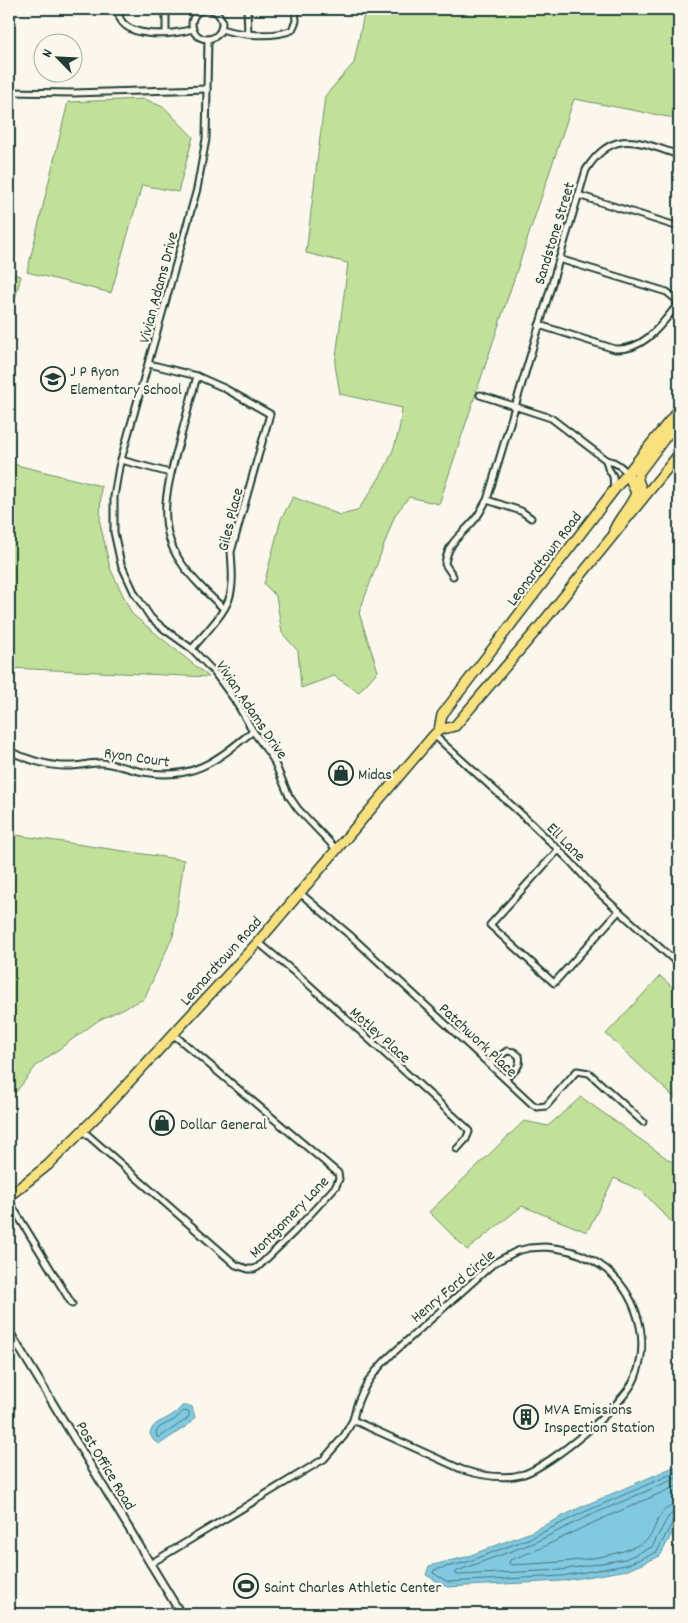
<svg xmlns="http://www.w3.org/2000/svg" width="688" height="1623" viewBox="0 0 688 1623" font-family="Dekko,sans-serif">
<style>
.green{fill:#c1e19a;stroke:#708f67}
.water{fill:#81c9e1;stroke:#5a919c}
.lines{fill:none;stroke-linecap:round;stroke-linejoin:round}
.shore{stroke:#467579;stroke-width:1}
.minor-casing{stroke:#1f3d34;stroke-width:9}
.tertiary-casing{stroke:#1f3d34;stroke-width:10}
.trunk-casing{stroke:#1f3d34;stroke-width:12}
.minor{stroke:#fbf7ec;stroke-width:5}
.tertiary{stroke:#fbf7ec;stroke-width:6}
.trunk{stroke:#fae180;stroke-width:9}
.labels{text-anchor:middle;stroke-width:4.5;stroke-linejoin:round;paint-order:stroke}
.street-label{font-size:16px;fill:#1f3d34;stroke:#fbf7ec}
.poi-label{font-size:16px;fill:#1f3d34;stroke:#fbf7ec;text-anchor:start}
</style>
<rect width="100%" height="100%" fill="#fbf7ec"/>
<filter id="ink" filterUnits="userSpaceOnUse"><feTurbulence type="fractalNoise" baseFrequency=".02" numOctaves="2"/><feDisplacementMap in="SourceGraphic" scale="10" xChannelSelector="R" yChannelSelector="G"/><feConvolveMatrix kernelMatrix="1 2 1 2 8 2 1 2 1" color-interpolation-filters="sRGB"/></filter>
<g filter="url(#ink)">
<g class="green">
<path d="M 365,9 L 679,9 L 679,119 L 574,99 L 439,504 L 409,497 L 395,515 L 359,613 L 378,671 L 359,692 L 334,676 L 301,688 L 298,651 L 282,633 L 276,596 L 264,584 L 281,519 L 293,497 L 340,515 L 357,511 C 381,478 399,450 402,408 L 340,394 L 335,365 L 348,263 L 306,253 L 325,96 L 354,63 Z"/>
<polygon points="145,99 165,108 193,137 178,192 142,185 111,293 27,272 68,102"/>
<polygon points="9,273 21,276 13,307 9,306"/>
<polygon points="9,463 101,486 100,523 110,568 132,614 209,677 9,668"/>
<polygon points="9,834 184,860 173,936 144,999 99,1020 37,1065 9,1101"/>
<polygon points="660,976 679,993 679,1102 606,1034"/>
<polygon points="581,1097 679,1167 679,1230 642,1191 614,1178 587,1232 522,1206 467,1250 429,1212 524,1121 548,1126"/>
</g>
<g class="water">
<path d="M 182,1406 L 190,1406 L 192,1407 L 195,1417 L 191,1423 L 160,1444 L 154,1441 L 150,1434 C 153,1421 163,1422 172,1415 C 176,1413 179,1409 182,1406 Z"/>
<polygon points="676,1466 679,1466 679,1519 676,1526 660,1556 628,1570 562,1581 447,1587 426,1575 429,1566 466,1557 531,1532 579,1508"/>
</g>
<g class="lines">
<g class="shore">
<polygon points="184,1411 189,1412 189,1416 187,1419 160,1437 157,1437 156,1432 160,1427 174,1420"/>
<polyline points="679,1471 582,1513 533,1537 467,1562 434,1570 433,1573 448,1582 562,1576 626,1565 657,1552 673,1521 679,1519"/>
<polyline points="679,1477 584,1518 536,1542 457,1571 455,1574 458,1575 561,1570 625,1559 652,1547 668,1517 673,1513 679,1512"/>
<path d="M 679,1485 L 588,1525 L 539,1549 L 510,1560 L 509,1563 L 511,1565 C 549,1563 612,1561 644,1542 C 659,1533 653,1506 679,1505"/>
</g>
<defs>
<g id="minor">
<path d="M 118,9 C 118,41 173,35 193,29"/>
<polyline points="247,9 248,34"/>
<circle cx="207" cy="24" r="15"/>
<path d="M 221,29 C 240,35 274,38 292,30 L 296,21 L 295,9"/>
<polyline points="166,33 166,9"/>
<polyline points="208,39 206,139 197,189 119,467 114,497 114,532 121,564 135,594 151,618 164,629 192,649 214,672 234,699 253,731 273,759 289,796 298,809 337,850"/>
<polyline points="9,92 73,93 207,89"/>
<polyline points="578,195 679,227"/>
<polyline points="559,259 667,292 679,302"/>
<path d="M 539,325 L 615,349 C 645,351 662,323 679,303"/>
<path d="M 149,364 L 197,376 L 224,388 L 270,414 L 231,552 C 232,567 234,585 229,599 C 222,617 204,634 192,649"/>
<path d="M 197,376 C 191,398 185,420 179,443 C 168,482 155,524 180,561 C 192,579 208,594 224,609"/>
<path d="M 480,395 L 551,418 L 606,460 C 616,462 621,466 628,474"/>
<polyline points="121,460 170,473"/>
<polyline points="606,460 608,468 613,476 614,490"/>
<polyline points="487,500 521,511 531,518"/>
<path d="M 453,576 L 445,564 C 448,540 463,535 476,518 C 480,513 483,506 487,500 L 586,170 C 613,127 639,142 679,155"/>
<polyline points="434,735 531,823 570,861 599,893 675,961 679,957"/>
<path d="M 9,751 C 29,760 49,767 71,766 C 82,766 92,762 102,763 C 116,764 129,769 143,772 C 193,781 216,761 253,731"/>
<polyline points="559,849 490,925 554,983 619,911"/>
<polyline points="300,893 352,937 532,1104 537,1107 546,1106 574,1074 577,1071 589,1073 643,1122"/>
<polyline points="258,942 306,982 468,1129 469,1132 466,1139 457,1149"/>
<path d="M 489,1064 L 507,1051 L 514,1052 L 519,1056 C 522,1067 513,1072 505,1078"/>
<polyline points="82,1130 236,1265 248,1269 254,1269 258,1267 294,1232 336,1186 339,1179 338,1173 173,1034"/>
<polyline points="9,1201 72,1304"/>
<path d="M 545,1247 C 561,1248 578,1252 592,1260 C 633,1282 653,1335 635,1378 C 624,1405 551,1465 524,1474 C 504,1480 483,1476 463,1470 L 353,1420 C 358,1393 371,1374 391,1355 L 494,1263 L 517,1251 L 529,1248 Z"/>
<polyline points="150,1564 324,1459 344,1436 353,1420"/>
<polyline points="620,1614 620,1613"/>
</g>
<polyline id="tertiary" points="9,1331 181,1614"/>
<g id="trunk">
<polyline points="644,496 638,480 638,474 679,419"/>
<path d="M 614,530 C 619,517 631,507 636,493 L 628,474"/>
<polyline points="439,730 455,726 535,632 679,454"/>
<polyline points="9,1196 48,1165 107,1106 258,942 434,735 439,730 442,715 451,703 614,490 679,409"/>
</g>
</defs>
<use href="#minor" class="minor-casing"/>
<use href="#tertiary" class="tertiary-casing"/>
<use href="#trunk" class="trunk-casing"/>
<use href="#minor" class="minor"/>
<use href="#tertiary" class="tertiary"/>
<use href="#trunk" class="trunk"/>
</g>
</g>
<defs>
<symbol id="school-ring" viewBox="-11 -11 22 22"><circle r="9.5" fill="#fbf7ec" stroke="#1f3d34" stroke-width="1.5"/><path d="M0-5L7-2L0 1L-7-2ZM-4 1L0 2.5L4 1V4Q0 6-4 4Z" fill="#1f3d34"/></symbol>
<symbol id="shop-ring" viewBox="-11 -11 22 22"><circle r="9.5" fill="#fbf7ec" stroke="#1f3d34" stroke-width="1.5"/><path d="M-5-2.5h2.3a2.7 3.5 0 0 1 5.4 0H5L5.5 6h-11ZM-1.5-2.5h3a1.5 2.3 0 0 0-3 0Z" fill="#1f3d34"/></symbol>
<symbol id="building-ring" viewBox="-11 -11 22 22"><circle r="9.5" fill="#fbf7ec" stroke="#1f3d34" stroke-width="1.5"/><path d="M-4-6H4V6H1V3H-1V6H-4ZM-2.5-4.3h1.7v1.8h-1.7ZM.8-4.3h1.7v1.8H.8ZM-2.5-1h1.7V.8h-1.7ZM.8-1h1.7V.8H.8Z" fill="#1f3d34"/></symbol>
<symbol id="stadium-ring" viewBox="-11 -11 22 22"><circle r="9.5" fill="#fbf7ec" stroke="#1f3d34" stroke-width="1.5"/><path d="M0-5a6.5 5 0 1 0 0 10a6.5 5 0 1 0 0-10ZM-3.5-1.8h7v3.6h-7Z" fill="#1f3d34"/></symbol>
</defs>
<g fill-rule="evenodd">
<use href="#school-ring" x="39" y="365" width="28" height="28"/>
<use href="#shop-ring" x="327" y="759" width="28" height="28"/>
<use href="#shop-ring" x="148" y="1109" width="28" height="28"/>
<use href="#building-ring" x="512" y="1403" width="28" height="28"/>
<use href="#stadium-ring" x="232" y="1572" width="28" height="28"/>
</g>
<g class="labels">
<g class="street-label">
<text transform="translate(553 233) rotate(-73)" y="6">Sandstone Street</text>
<text transform="translate(157 287) rotate(-75)" y="6">Vivian Adams Drive</text>
<text transform="translate(229 519) rotate(-76)" y="6">Giles Place</text>
<text transform="translate(543 558) rotate(-53)" y="6">Leonardtown Road</text>
<text transform="translate(253 709) rotate(56)" y="6">Vivian Adams Drive</text>
<text transform="translate(137 756) rotate(8)" y="6">Ryon Court</text>
<text transform="translate(567 841) rotate(45)" y="6">Ell Lane</text>
<text transform="translate(220 960) rotate(-48)" y="6">Leonardtown Road</text>
<text transform="translate(381 1034) rotate(42)" y="6">Motley Place</text>
<text transform="translate(479 1039) rotate(43)" y="6">Patchwork Place</text>
<text transform="translate(288 1216) rotate(-46)" y="6">Montgomery Lane</text>
<text transform="translate(452 1285) rotate(-40)" y="6">Henry Ford Circle</text>
<text transform="translate(107 1465) rotate(59)" y="6">Post Office Road</text>
</g>
<g class="poi-label">
<text x="70" y="376">J P Ryon<tspan x="70" dy="18">Elementary School</tspan></text>
<text x="358" y="779">Midas</text>
<text x="180" y="1129">Dollar General</text>
<text x="544" y="1414">MVA Emissions<tspan x="544" dy="18">Inspection Station</tspan></text>
<text x="264" y="1592">Saint Charles Athletic Center</text>
</g>
</g>
<rect width="688" height="1623" fill="none" stroke="#fbf7ec" stroke-width="30"/>
<rect x="15" y="15" width="658" height="1593" fill="none" stroke="#1f3d34" stroke-width="2" filter="url(#ink)"/>
<g transform="translate(58 58) rotate(294)"><circle r="24" fill="#fbf7ec" stroke="#a3ada2"/>
<path d="M0-4L9 19L0 12L-9 19Z" fill="#1f3d34"/>
<text y="-8" font-size="14" font-weight="bold" text-anchor="middle" fill="#1f3d34">N</text>
</g>
</svg>
